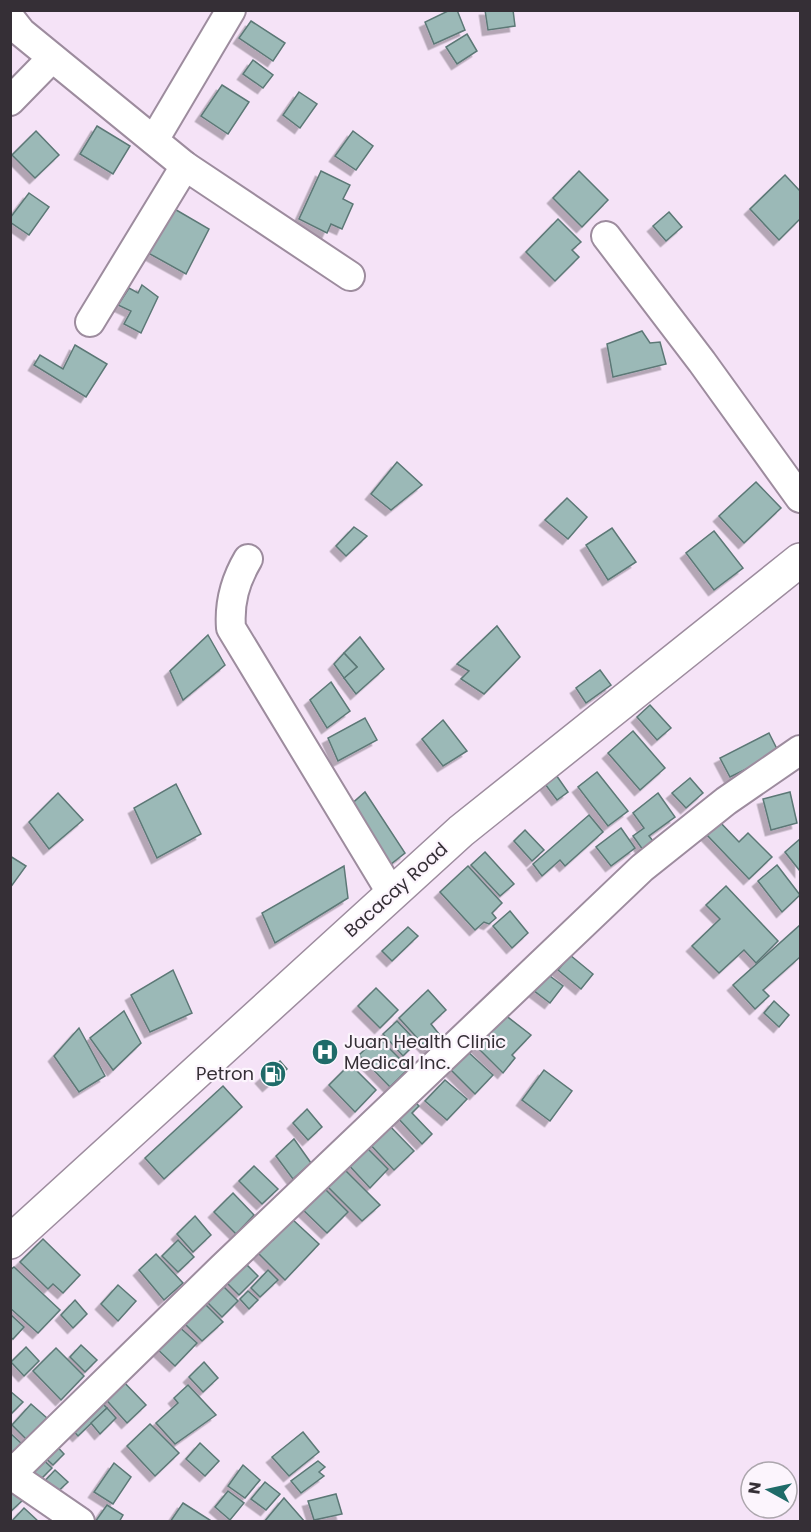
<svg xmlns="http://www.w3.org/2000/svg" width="811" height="1532" viewBox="0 0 811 1532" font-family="Poppins,sans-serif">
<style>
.building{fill:#9bb9b7;stroke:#5c7876;stroke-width:1.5;filter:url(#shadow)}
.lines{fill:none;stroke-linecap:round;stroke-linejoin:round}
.minor-casing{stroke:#9d8c9e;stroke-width:32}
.secondary-casing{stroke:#9d8c9e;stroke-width:36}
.minor{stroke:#fff;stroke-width:28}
.secondary{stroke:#fff;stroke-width:33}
.labels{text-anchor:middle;stroke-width:4.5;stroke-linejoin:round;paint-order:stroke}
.street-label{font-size:18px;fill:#352f36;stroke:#fcf5fd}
.poi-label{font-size:18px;fill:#352f36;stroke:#fcf5fd;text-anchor:start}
</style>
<defs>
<filter id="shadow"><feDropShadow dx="-5.5" dy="5.5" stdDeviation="0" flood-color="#0004"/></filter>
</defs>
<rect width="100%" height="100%" fill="#f5e3f7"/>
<g class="building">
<polygon points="450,10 457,10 465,30 434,44 425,22"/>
<polygon points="485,10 513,10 515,26 488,30"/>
<polygon points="251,21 285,43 273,61 239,38"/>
<polygon points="467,34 477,51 457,64 446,47"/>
<polygon points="253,60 273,75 263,88 243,74"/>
<polygon points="222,85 249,102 228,134 201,116"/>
<polygon points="299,92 317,104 300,128 283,115"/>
<polygon points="97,126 130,146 113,174 80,154"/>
<polygon points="36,131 59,155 35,178 12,155"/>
<polygon points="353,131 373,146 356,170 335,156"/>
<polygon points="321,171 350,185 343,199 353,204 342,229 331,224 327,233 299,219"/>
<polygon points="579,171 608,200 582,227 553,198"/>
<polygon points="785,175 800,191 800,219 779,240 750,209"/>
<polygon points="29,193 49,207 29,235 10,222 10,218"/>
<polygon points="166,204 209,229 186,274 141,249"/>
<polygon points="669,212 682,227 666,241 653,226"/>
<polygon points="558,219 581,242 572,250 579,257 555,281 526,252"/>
<polygon points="142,285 158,297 141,333 124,324 131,311 118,305 129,288 138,293"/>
<polygon points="642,331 650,343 660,342 666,364 613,377 607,344"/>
<polygon points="75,345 107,364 86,397 34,365 40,355 63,369"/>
<polygon points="397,462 422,485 391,510 371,494"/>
<polygon points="756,482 781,508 744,543 719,516"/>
<polygon points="567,498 587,517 568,539 545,520"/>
<polygon points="354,527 367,536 346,556 336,546"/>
<polygon points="612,528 636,562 608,580 586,545"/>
<polygon points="714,531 743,568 714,590 686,553"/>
<polygon points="497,626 520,657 484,694 461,679 469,671 457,664"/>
<polygon points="208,635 225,665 183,700 170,671"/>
<polygon points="360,637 384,669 356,694 344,678 357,667 344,653"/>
<polygon points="344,653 357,667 344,678 334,664"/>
<polygon points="600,670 611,685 586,703 576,688"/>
<polygon points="331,682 350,711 327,728 310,700"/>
<polygon points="650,705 671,728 657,740 637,717"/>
<polygon points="365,718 377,740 338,761 328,738"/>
<polygon points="443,720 467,751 443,766 422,739"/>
<polygon points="633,731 665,768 640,790 608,753"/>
<polygon points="769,733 779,753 730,777 720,758"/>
<polygon points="554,772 568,792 557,800 542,780"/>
<polygon points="597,772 628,811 608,826 578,787"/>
<polygon points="690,778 703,793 686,808 672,793"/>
<polygon points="176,784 201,834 157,858 134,808"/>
<polygon points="365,792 405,853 386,868 347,808"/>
<polygon points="790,792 797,823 771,830 763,799"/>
<polygon points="58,793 83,820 49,849 29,822"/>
<polygon points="658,793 675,817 649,836 654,842 643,850 633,836 644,828 633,813"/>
<polygon points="589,815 603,832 565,866 560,860 542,876 533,864"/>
<polygon points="718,820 739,842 748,833 772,857 749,879 705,833"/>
<polygon points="621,828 635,848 611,866 596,847"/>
<polygon points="525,830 544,850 532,861 514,841"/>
<polygon points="800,839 800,871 785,852"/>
<polygon points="485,852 514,884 500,896 471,865"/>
<polygon points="10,856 26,866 10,888"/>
<polygon points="777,865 800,895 782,912 758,881"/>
<polygon points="344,866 348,898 275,943 262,913"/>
<polygon points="468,866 502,903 492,913 496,918 489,924 484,922 475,930 440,892"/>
<polygon points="726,886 778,941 756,963 744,950 719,973 692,946 720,919 706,905"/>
<polygon points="510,911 528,933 512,948 493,926"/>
<polygon points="800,925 800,957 763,990 769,996 755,1009 733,985"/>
<polygon points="408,927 418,936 392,961 382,951"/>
<polygon points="570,955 593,974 581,989 558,970"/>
<polygon points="173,970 192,1013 150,1032 131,995"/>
<polygon points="546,973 563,986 550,1003 533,990"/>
<polygon points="376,988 398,1010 380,1028 358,1006"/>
<polygon points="428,990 446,1010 431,1024 443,1039 430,1052 399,1018"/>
<polygon points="774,1001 789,1015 779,1027 764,1013"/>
<polygon points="124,1011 141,1043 113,1070 90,1038"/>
<polygon points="505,1015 531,1035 512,1055 515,1058 503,1073 475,1045"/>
<polygon points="397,1021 417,1042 403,1056 383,1034"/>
<polygon points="79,1028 105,1076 79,1092 54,1056"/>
<polygon points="378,1037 409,1068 390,1087 359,1055"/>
<polygon points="466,1050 493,1075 475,1094 448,1067"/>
<polygon points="280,1061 287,1069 268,1086 261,1078"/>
<polygon points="350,1064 376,1090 355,1112 329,1085"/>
<polygon points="544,1070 572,1091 550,1121 522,1100"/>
<polygon points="445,1080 467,1099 447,1120 425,1101"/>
<polygon points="223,1086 242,1107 164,1179 145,1158"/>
<polygon points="414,1101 419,1106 412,1113 432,1134 422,1144 397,1117"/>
<polygon points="307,1109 322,1127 308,1140 293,1123"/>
<polygon points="385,1121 414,1151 394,1170 366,1140"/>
<polygon points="294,1139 311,1163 293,1179 276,1156"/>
<polygon points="362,1143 388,1169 370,1188 344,1160"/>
<polygon points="254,1166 278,1189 262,1204 239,1181"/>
<polygon points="341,1166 380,1205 362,1221 323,1182"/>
<polygon points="321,1185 348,1212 327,1233 299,1206"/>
<polygon points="233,1193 254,1215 236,1234 214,1212"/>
<polygon points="195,1216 211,1235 193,1252 177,1234"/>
<polygon points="292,1219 319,1244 285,1280 254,1249 269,1235 273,1240"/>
<polygon points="43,1239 80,1275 63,1293 53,1284 48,1289 20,1262"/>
<polygon points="178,1240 194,1257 178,1272 162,1256"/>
<polygon points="156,1254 183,1283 164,1300 139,1270"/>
<polygon points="243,1261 258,1276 239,1295 223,1279"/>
<polygon points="14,1267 60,1310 38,1333 10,1308 10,1270"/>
<polygon points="268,1270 278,1280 260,1297 251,1288"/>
<polygon points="219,1282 238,1301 222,1317 202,1297"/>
<polygon points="118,1285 136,1301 118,1321 101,1304"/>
<polygon points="248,1291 258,1300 249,1309 240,1299"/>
<polygon points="200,1299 223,1322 202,1341 180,1319"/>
<polygon points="75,1300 87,1314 73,1328 61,1315"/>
<polygon points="10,1314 24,1327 13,1339 10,1337"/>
<polygon points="175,1323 197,1343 175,1366 153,1345"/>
<polygon points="81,1345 97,1360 85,1372 70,1357"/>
<polygon points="26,1347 39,1361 24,1376 11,1362"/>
<polygon points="56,1348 84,1376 61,1400 33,1371"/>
<polygon points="204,1362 218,1378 203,1392 189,1377"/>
<polygon points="119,1377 146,1405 127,1423 101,1394"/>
<polygon points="188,1385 216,1415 175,1444 156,1423 178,1403 174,1398"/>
<polygon points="10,1391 23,1402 10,1415"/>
<polygon points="96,1397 107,1408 78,1436 68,1425"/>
<polygon points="31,1404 47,1418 26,1439 12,1425"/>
<polygon points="107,1408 116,1418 100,1434 91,1423"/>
<polygon points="150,1424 179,1453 155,1476 127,1446"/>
<polygon points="303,1432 319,1452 289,1476 272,1457"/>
<polygon points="10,1433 22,1444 10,1457"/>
<polygon points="52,1441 64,1454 53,1465 40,1453"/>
<polygon points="200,1443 219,1461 205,1476 186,1459"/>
<polygon points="38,1455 52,1468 35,1485 22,1473"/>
<polygon points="318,1461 325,1467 319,1472 324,1476 301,1493 291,1481"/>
<polygon points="114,1463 131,1477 113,1504 94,1492"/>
<polygon points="243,1465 260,1480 245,1498 228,1486"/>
<polygon points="55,1470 68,1482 51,1498 39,1487"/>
<polygon points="265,1482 280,1494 266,1510 251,1499"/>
<polygon points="10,1488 23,1500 10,1512"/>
<polygon points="228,1491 244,1503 230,1520 215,1507"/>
<polygon points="336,1494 342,1514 314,1520 308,1501"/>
<polygon points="284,1498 305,1522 264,1522"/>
<polygon points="183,1503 213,1522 170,1522"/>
<polygon points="107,1505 123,1515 119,1522 95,1522"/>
<polygon points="24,1508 38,1521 11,1522"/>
</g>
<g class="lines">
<defs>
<g id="minor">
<polyline points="10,18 21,32 185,166 350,276"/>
<polyline points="10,101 52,58"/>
<polyline points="154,140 231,10"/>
<polyline points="606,236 702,362 800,498"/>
<polyline points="90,322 185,166"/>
<path d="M 248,559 C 235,581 229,602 231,628 L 392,894"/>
<polyline points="10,1474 80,1522"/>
<polyline points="10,1475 222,1268 642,868 726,801 800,750"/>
</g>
<polyline id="secondary" points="10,1242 461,831 800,560"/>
</defs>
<use href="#minor" class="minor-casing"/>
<use href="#secondary" class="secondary-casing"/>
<use href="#minor" class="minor"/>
<use href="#secondary" class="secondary"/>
</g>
<defs>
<symbol id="hospital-disc" viewBox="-11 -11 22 22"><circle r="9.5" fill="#1f6b69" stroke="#fcf5fd"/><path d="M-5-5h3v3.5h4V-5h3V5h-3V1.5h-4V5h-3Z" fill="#fff"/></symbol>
<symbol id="fuel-disc" viewBox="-11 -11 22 22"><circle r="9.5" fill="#1f6b69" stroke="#fcf5fd"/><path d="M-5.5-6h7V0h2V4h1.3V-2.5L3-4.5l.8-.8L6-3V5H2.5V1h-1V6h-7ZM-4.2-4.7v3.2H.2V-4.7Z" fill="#fff"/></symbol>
</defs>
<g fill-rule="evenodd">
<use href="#hospital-disc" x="310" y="1037" width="30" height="30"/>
<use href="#fuel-disc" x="258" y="1059" width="30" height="30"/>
</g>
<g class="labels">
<g class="street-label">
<text transform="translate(396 890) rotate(-42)" y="6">Bacacay Road</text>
</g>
<g class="poi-label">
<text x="344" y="1048">Juan Health Clinic<tspan x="344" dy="21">Medical Inc.</tspan></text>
<text x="254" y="1080" text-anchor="end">Petron</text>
</g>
</g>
<rect width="811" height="1532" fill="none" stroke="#352f36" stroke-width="24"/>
<g transform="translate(769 1490) rotate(278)"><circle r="28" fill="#fcf5fd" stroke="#aca6ad" stroke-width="1.5"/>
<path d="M0-4.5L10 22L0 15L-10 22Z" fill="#1f6b69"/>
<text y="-9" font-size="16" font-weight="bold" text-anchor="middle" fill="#352f36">N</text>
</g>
</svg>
